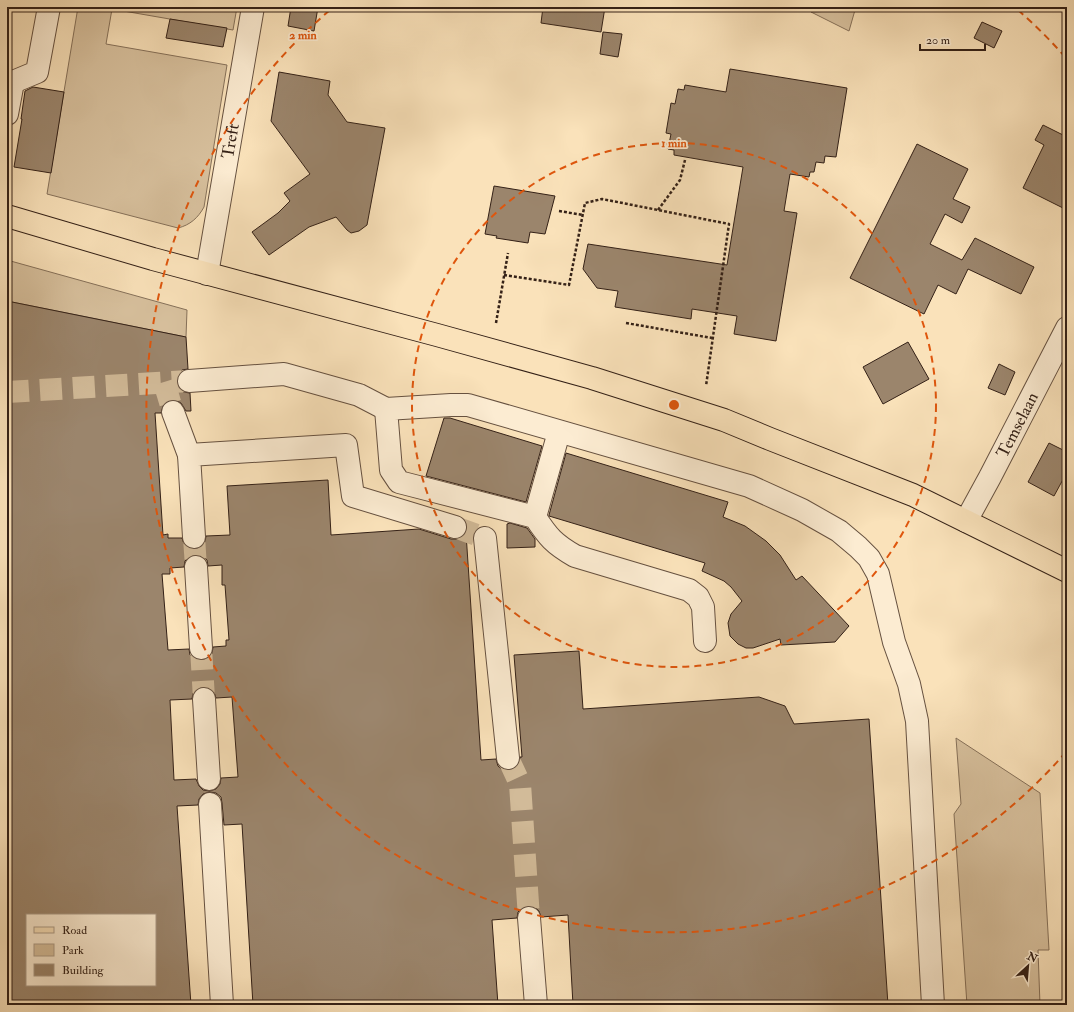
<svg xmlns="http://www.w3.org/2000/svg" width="1074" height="1012" viewBox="0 0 1074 1012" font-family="'IM FELL Double Pica',serif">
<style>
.green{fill:#d8c19e;stroke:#86715a}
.building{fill:#9b856c;stroke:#342117;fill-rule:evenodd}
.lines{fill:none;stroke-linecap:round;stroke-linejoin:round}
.minor-tunnel{stroke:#d2bb99;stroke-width:22;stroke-dasharray:22 11;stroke-linecap:butt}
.minor-casing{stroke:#665140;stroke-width:24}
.major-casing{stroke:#342117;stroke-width:24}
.path{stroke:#342117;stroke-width:2.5;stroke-dasharray:3 2;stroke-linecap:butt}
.minor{stroke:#fcecd2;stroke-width:22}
.major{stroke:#fae2ba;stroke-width:22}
.ring{fill:none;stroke:#df560d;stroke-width:2;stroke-dasharray:7 5}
.labels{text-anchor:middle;stroke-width:3.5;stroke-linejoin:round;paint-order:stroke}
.street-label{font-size:17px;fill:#342117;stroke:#fcecd2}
.centre{fill:#df560d;stroke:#fcecd2;stroke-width:2}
.ring-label{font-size:12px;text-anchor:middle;font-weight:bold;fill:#df560d;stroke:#fcecd2;stroke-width:3.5;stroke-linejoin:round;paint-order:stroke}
</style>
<rect width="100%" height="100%" fill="#fae2ba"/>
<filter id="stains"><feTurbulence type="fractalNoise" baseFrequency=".005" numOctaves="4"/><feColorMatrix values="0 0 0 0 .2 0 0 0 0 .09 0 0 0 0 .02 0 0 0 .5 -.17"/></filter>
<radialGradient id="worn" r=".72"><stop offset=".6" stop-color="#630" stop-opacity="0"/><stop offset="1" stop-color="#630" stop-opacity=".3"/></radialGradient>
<g class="green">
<path d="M 78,7 L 237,7 L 233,30 L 112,9 L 106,44 L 227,65 L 204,207 C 198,218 190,225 178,228 L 47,194 Z"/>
<polygon points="856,7 879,7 878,9 855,10 849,31 811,12 855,10"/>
<polygon points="7,260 187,310 186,337 7,301"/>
<polygon points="956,738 1040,793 1049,950 1038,950 1040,1005 967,1005 954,814 961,804"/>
</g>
<g class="building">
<polygon points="291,7 318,7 314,31 288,26"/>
<polygon points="543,7 605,7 601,32 541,23"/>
<polygon points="170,19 227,28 223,47 166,38"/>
<polygon points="982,22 1002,31 994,48 974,38"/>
<polygon points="603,32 622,34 618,57 600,54"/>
<polygon points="730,69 847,88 836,157 825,156 824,163 816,162 814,172 810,172 809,177 790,174 784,211 797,213 776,341 734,334 737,316 692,309 691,319 615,307 618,291 597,288 583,269 588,244 727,265 743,167 674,155 674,150 668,149 671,134 666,133 671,103 675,104 678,89 684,90 685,85 726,92"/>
<polygon points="279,72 330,81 328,95 347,122 385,128 367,225 359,231 351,233 347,230 336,217 309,227 269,255 252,232 278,213 290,201 284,193 310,174 271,121"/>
<polygon points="33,87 64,92 51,173 14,167 22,119 21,119 25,91"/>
<polygon points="1043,125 1067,137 1067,210 1023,188 1044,145 1035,140"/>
<polygon points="917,144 968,169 953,199 970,207 962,223 945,214 930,244 962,260 975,238 1034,267 1021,294 968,269 956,294 938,285 924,314 850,278"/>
<polygon points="494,186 555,196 545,234 530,232 528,243 496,238 497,236 485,234"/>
<path d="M 7,301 L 186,337 L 188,369 L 182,370 L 178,375 L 177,382 L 179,388 L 183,392 L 190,393 L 191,411 L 186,411 L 181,403 L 175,400 L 168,400 L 164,404 L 161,413 L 155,413 L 163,535 L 168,534 L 168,538 L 182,538 L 184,544 L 188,548 L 194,549 L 201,547 L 205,542 L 206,536 L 230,535 L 227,486 L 328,480 L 331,535 L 419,529 L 451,539 L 457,539 L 463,536 L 466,533 L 481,760 L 496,759 L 498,766 L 503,770 L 509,770 L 516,768 L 520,763 L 520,757 L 522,757 L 514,655 L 579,651 L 583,709 L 759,697 L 785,706 L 794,724 L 869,719 L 888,1005 L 573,1005 L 568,915 L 541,917 L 539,911 L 535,907 L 528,906 L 522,908 L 518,912 L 517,918 L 492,920 L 498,1005 L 253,1005 L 242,824 L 224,825 L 222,803 L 221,797 L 216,793 L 210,792 L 203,794 L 199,799 L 198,805 L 177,806 L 191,1005 L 7,1005 ZM 195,555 L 202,556 L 207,560 L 208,566 L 222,565 L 222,585 L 225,585 L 229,640 L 226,640 L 226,646 L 213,647 L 212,654 L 208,658 L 202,660 L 195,659 L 190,655 L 189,649 L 168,650 L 162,574 L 170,574 L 170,568 L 184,567 L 185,561 L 189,557 ZM 204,687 L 210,688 L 214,692 L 216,698 L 232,697 L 238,777 L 221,778 L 220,784 L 216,789 L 209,791 L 203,790 L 199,786 L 196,779 L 174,780 L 170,700 L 192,699 L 193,693 L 197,689 ZM 27,915 L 155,915 L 155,985 L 27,985 Z"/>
<polygon points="908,342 929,379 883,404 863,367"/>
<polygon points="999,364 1015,372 1005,395 988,388"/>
<polygon points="444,418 450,418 542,446 526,502 426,476"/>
<polygon points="1049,443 1067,452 1067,472 1054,496 1028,482"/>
<polygon points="566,453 728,502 723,517 745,526 766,541 780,555 796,580 802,576 849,626 835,642 781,645 780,639 753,648 746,648 738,644 730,636 728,623 731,614 742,601 731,587 724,581 702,571 705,563 549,516 549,515"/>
<polygon points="510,523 527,528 535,539 535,547 507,548 507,524"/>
</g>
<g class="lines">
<g class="minor-tunnel">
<polyline points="164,382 173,412"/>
<polyline points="7,392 189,381"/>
<polyline points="455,527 485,538"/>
<polyline points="194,537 196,567"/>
<polyline points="201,648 204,699"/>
<polyline points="508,758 520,784 529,918"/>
</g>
<defs>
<g id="minor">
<polyline points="7,114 13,82 37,72 49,7"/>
<path id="s1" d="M 207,274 L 253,7"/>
<polyline points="189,381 284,374 359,395 386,409"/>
<polyline points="173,412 189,455"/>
<polyline points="535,517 559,432"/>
<path id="s2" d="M 966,521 L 990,477 L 1067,328"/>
<polyline points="194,537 189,455 346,445 353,496 455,527"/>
<polyline points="485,538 508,758"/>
<polyline points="196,567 201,648"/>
<path d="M 705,641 L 703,607 L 698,597 L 689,590 L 575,556 C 554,544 548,537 535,517 L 399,482 L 391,470 L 386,409 L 451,405 L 468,405 L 749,486 L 802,510 L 839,531 L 858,547 L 869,558 L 878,574 L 894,642 L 909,684 L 917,721 L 933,1005"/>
<polyline points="204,699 209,779"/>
<polyline points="210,804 222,1005"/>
<polyline points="529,918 536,1005"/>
</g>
<polyline id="major" points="7,216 153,259 437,335 592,378 724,420 770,439 913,495 1067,571"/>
</defs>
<use href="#minor" class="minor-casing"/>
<use href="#major" class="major-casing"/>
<g class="path">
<polyline points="658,210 680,180 685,160"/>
<polyline points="559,211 583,215"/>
<polyline points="504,275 569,285 585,203 602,199 729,224 706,386"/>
<polyline points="496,323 508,253"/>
<polyline points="626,323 712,338"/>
</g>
<use href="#minor" class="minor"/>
<use href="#major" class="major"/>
</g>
<g class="ring">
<circle cx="674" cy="405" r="262"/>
<path d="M1066 752A524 524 0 1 1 330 10M1018 10A524 524 0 0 1 1066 58"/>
</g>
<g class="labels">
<g class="street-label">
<text dy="6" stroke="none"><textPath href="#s1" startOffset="135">Treft</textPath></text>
<text dy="6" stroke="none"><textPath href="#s2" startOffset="109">Temselaan</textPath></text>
</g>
</g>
<circle cx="674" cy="405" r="6" class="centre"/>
<g class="ring-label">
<text x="303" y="39">2 min</text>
<text x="674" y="147">1 min</text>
</g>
<rect width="1074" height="1012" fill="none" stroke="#fae2ba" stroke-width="24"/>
<rect x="8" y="8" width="1058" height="996" fill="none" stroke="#342117" stroke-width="2"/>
<rect x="12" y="12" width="1050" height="988" fill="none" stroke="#342117"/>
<rect x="26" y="914" width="130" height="72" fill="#fcecd2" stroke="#ac9b87"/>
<rect x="34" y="927" width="20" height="6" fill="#fae2ba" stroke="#ac9b87"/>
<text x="62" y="934" font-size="12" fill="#342117">Road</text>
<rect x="34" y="944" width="20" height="12" fill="#d8c19e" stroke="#ac9b87"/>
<text x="62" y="954" font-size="12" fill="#342117">Park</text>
<rect x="34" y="964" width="20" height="12" fill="#9b856c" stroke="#ac9b87"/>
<text x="62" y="974" font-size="12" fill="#342117">Building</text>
<g transform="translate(1028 966) rotate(26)" stroke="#fcecd2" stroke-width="3" paint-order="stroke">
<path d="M0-3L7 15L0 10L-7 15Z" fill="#342117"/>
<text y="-6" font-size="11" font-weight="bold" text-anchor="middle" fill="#342117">N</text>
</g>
<path d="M920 44v6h65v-6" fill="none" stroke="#342117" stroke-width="2"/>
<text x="926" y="44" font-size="12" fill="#342117" stroke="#fcecd2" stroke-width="3" paint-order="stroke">20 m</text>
<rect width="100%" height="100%" filter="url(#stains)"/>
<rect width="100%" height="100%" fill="url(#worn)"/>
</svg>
